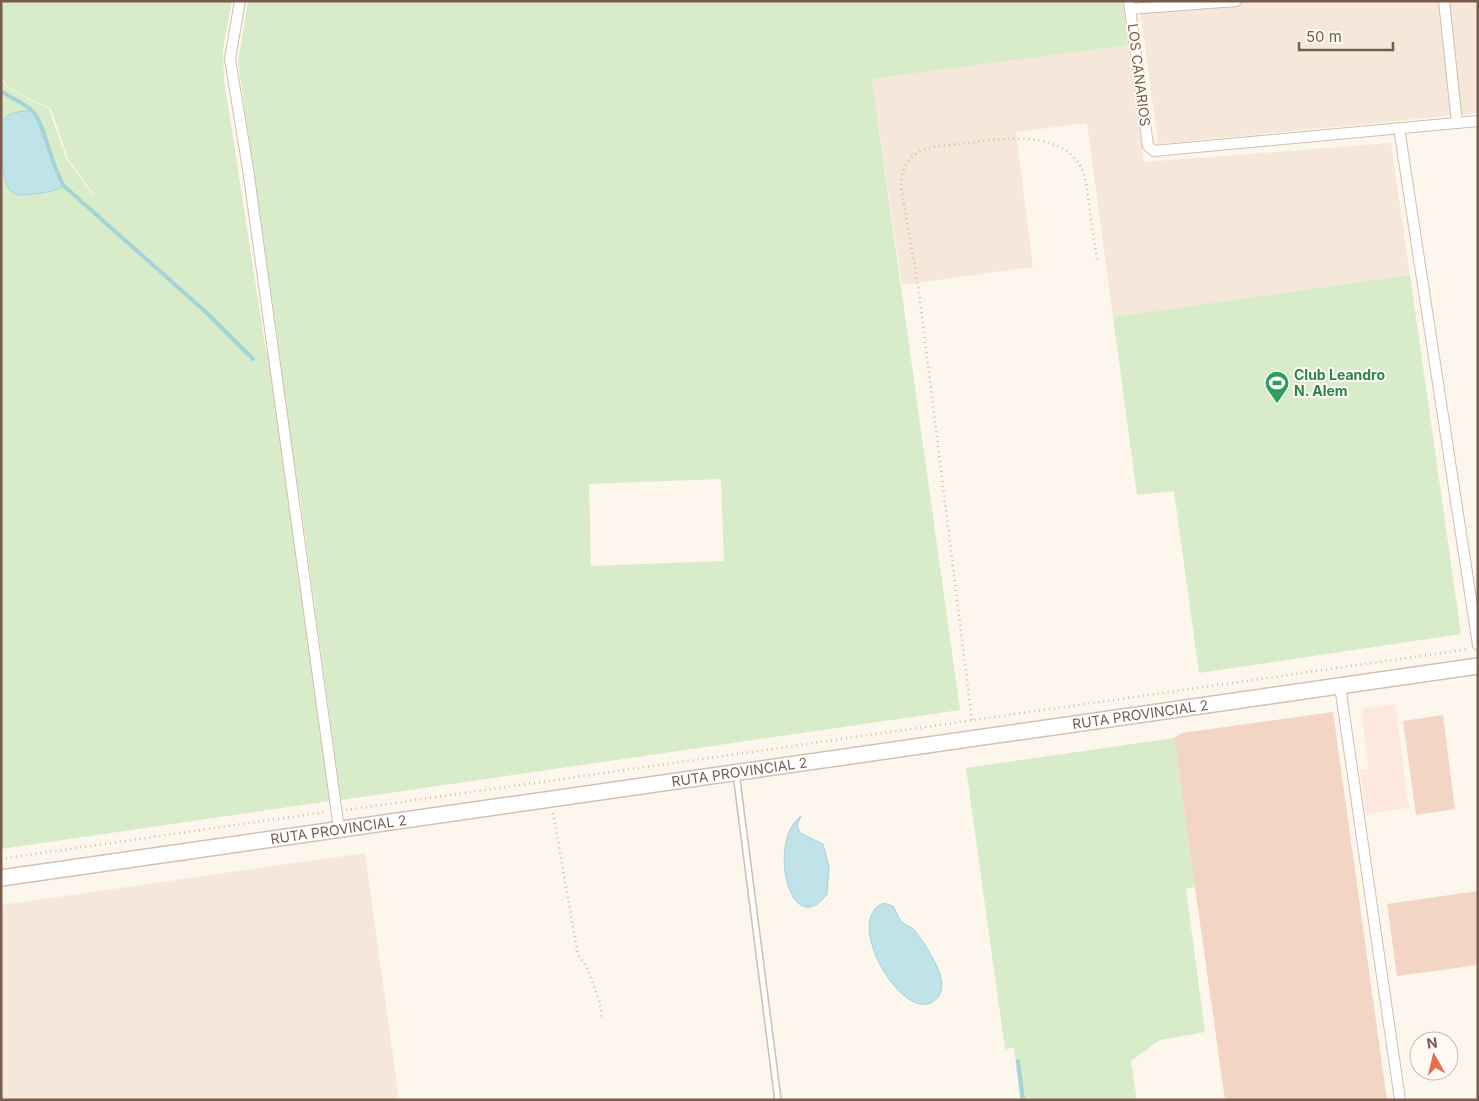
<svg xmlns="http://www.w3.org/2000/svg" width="1479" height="1101" viewBox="0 0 1479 1101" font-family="Inter,sans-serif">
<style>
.residential{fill:#f5e8da}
.commercial{fill:#fde8e0}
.green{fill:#d8ecc9;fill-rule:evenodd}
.water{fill:#bfe3e8;stroke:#a5d3da}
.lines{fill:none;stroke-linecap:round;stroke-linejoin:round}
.stream{stroke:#a5d3da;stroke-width:4}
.building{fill:#f3d5c3}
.lane-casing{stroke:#d1beb0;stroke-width:8}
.street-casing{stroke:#d1beb0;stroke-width:12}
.secondary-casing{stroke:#d6c0b0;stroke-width:18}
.path{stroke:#d9b8a5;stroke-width:2.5;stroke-dasharray:1 4;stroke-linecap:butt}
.lane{stroke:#fff;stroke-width:5}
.street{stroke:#fff;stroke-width:10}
.secondary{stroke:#fff;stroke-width:15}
.labels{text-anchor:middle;stroke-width:4;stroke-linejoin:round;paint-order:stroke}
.street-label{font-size:14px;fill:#7a5c4d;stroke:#fffaf3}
.leisure-label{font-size:14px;font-weight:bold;fill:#27864d;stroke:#fffaf3;text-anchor:start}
</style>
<rect width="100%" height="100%" fill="#fdf6ec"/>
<g class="residential">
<polygon points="1139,1 1478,1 1478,113 1158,144"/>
<polygon points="1128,45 1144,162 1391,143 1410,275 1113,317 1087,123 1016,132 1033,267 902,285 872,79"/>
<polygon points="365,853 399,1100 1,1100 1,905"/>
</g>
<polygon class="commercial" points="1395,704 1409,808 1366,814 1360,770 1369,769 1361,709"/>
<g class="green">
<path d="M 1,1 L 232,1 L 223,49 L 224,80 L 266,351 L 281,362 L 238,62 L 248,1 L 1123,1 L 1128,45 L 872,79 L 960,710 L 341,800 L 299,490 L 287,486 L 330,801 L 1,849 L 1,79 L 9,89 L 49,109 L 66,158 L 92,194 L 106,192 L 93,194 L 67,157 L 51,109 L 10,89 L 1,77 ZM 721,479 L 724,561 L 591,566 L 589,484 Z"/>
<polygon points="1410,275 1461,634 1199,673 1174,491 1137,495 1113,317"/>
<polygon points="1174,738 1195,887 1186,889 1205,1032 1160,1040 1131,1061 1137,1100 1020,1100 1014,1048 1005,1049 966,768"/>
</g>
<g class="water">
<path d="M 23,111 L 32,111 L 36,115 L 56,172 L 64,186 C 54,191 45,193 34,194 C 26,195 17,197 11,191 C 0,181 1,137 1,122 L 10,114 Z"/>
<path d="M 801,816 L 797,825 L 800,833 L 823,844 L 829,867 L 827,894 C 791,943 766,842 801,816 Z"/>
<path d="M 884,903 L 893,906 C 896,911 899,920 903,923 C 907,926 911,926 915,931 C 924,942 935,960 940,974 C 942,980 943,990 939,996 C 909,1036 839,919 884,903 Z"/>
</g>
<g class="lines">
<g class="stream">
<path d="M 1,91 C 12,99 26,103 34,113 C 46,128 51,166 64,186 L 207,313 L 253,359"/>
<polyline points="1018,1061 1023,1100"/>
</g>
</g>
<g class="building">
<polygon points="1333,712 1387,1100 1225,1100 1174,738 1182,733"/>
<polygon points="1443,715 1455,809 1416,815 1403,721"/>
<polygon points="1478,891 1478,965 1397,976 1387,904"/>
</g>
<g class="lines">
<defs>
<polyline id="lane" points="736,773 778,1100"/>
<g id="street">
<polyline points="240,1 230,59 248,169 339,829"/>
<polyline points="1129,1 1148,146 1154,151 1478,121"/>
<polyline points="1444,1 1457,123"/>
<polyline points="1130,9 1236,1"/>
<polyline points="1399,128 1478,645"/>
<polyline points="1340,686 1400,1100"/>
</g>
<g id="secondary">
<path id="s1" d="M 1,878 L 1478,666"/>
</g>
</defs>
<use href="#lane" class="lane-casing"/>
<use href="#street" class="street-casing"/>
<use href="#secondary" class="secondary-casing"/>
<g class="path">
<path d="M 972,720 L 918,285 L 901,187 C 901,175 904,164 913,156 C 926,145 945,146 961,144 C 1000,138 1070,127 1085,177 L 1097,260"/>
<polyline points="346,810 1469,649"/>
<polyline points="553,813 578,955 587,967 600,1003 602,1019"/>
<polyline points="1,859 325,812"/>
</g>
<use href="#lane" class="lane"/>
<use href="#street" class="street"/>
<use href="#secondary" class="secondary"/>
</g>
<defs>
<symbol id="stadium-pin" viewBox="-11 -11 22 30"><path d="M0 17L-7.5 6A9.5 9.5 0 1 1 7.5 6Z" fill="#2e9e5b" stroke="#fffaf3"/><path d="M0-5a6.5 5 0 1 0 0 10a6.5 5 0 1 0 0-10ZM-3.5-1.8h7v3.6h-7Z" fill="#fff"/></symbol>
</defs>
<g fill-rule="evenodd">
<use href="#stadium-pin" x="1263" y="369" width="28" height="38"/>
</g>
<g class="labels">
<g class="street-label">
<text transform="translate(1139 75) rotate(83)" y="5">LOS CANARIOS</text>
<text dy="5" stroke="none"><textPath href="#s1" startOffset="1151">RUTA PROVINCIAL 2</textPath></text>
<text dy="5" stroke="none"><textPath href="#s1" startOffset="746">RUTA PROVINCIAL 2</textPath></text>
<text dy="5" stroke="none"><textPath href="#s1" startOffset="341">RUTA PROVINCIAL 2</textPath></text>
</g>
<g class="leisure-label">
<text x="1294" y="380">Club Leandro<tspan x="1294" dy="16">N. Alem</tspan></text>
</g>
</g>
<rect width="1479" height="1101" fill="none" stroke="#7a5c4d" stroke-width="5"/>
<g transform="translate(1434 1056) rotate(352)"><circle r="24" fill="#fffaf3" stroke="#cabbb1"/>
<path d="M0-4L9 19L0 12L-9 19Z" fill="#e76f51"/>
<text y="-8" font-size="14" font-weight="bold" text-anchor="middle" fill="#7a5c4d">N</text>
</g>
<path d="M1299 42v8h94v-8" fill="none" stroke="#7a5c4d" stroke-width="2.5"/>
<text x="1306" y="42" font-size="15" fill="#7a5c4d" stroke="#fffaf3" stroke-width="4" paint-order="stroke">50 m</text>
</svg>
